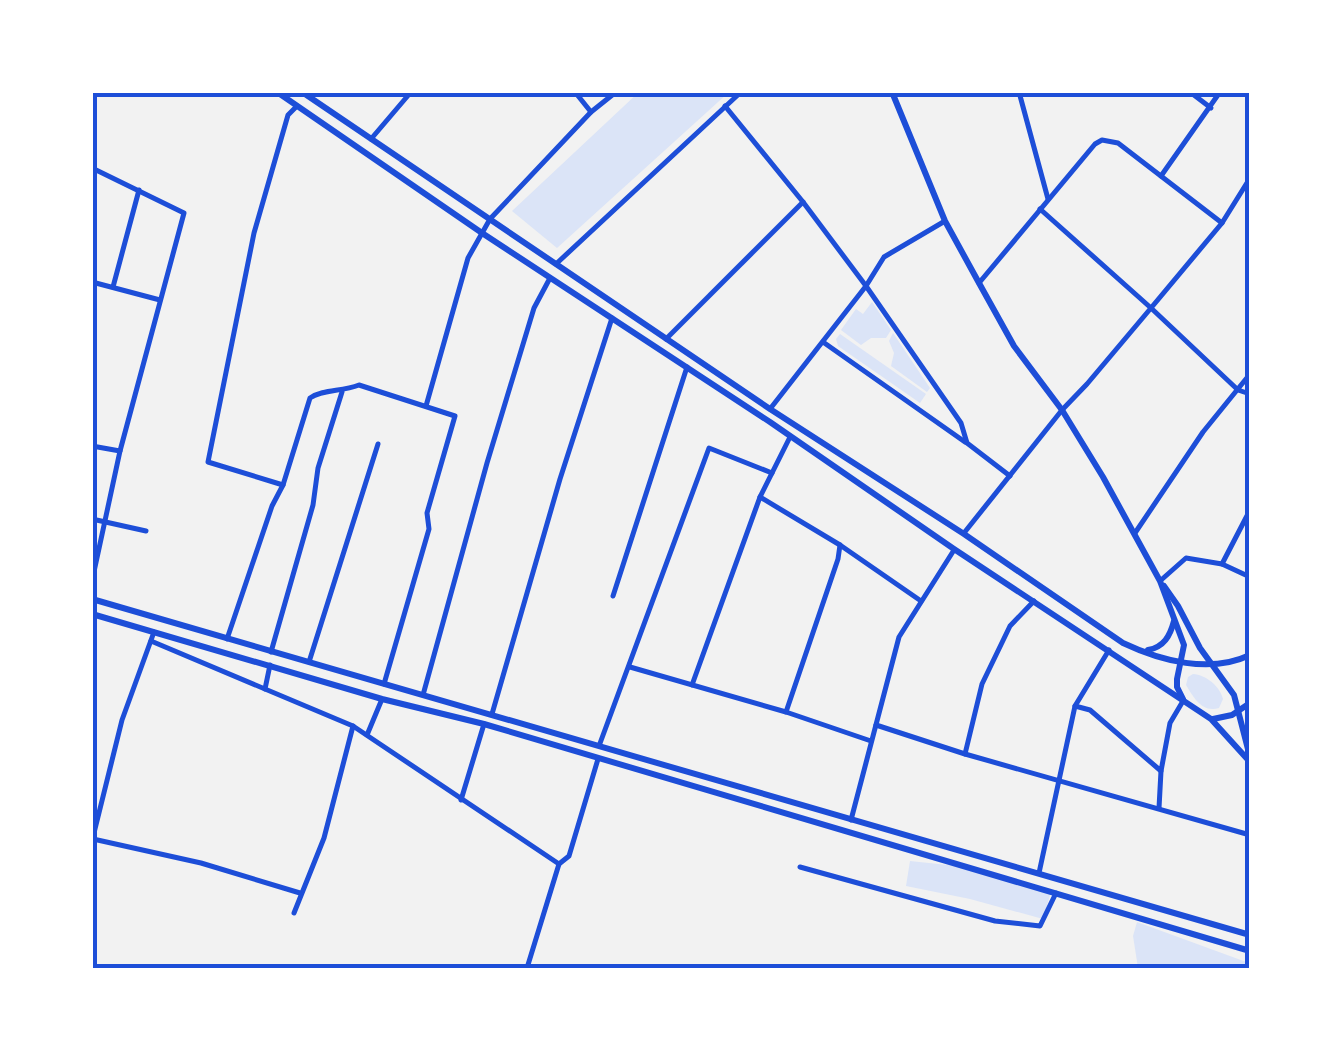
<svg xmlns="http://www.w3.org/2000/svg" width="1342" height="1061" viewBox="0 0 1342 1061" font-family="'Fira Sans Condensed',sans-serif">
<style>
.green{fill:#dbe4f7}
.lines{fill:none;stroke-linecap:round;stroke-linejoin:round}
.minor{stroke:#1d4ed8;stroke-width:5}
.tertiary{stroke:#1d4ed8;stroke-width:6}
.neatline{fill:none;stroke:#1d4ed8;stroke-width:4}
</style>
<rect width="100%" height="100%" fill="#f2f2f2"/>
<g class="green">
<polygon points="639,92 728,93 557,248 512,211"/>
<polygon points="872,302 891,330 886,338 871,338 861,345 841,330 856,309 863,314"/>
<polygon points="893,333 930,388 927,392 891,366 894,353 889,341"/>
<polygon points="840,334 926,394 920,403 838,346 836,339"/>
<path d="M 1193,674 C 1206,675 1220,686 1223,699 L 1219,708 C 1202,713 1194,698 1186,685 L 1188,677 Z"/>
<polygon points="910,861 957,866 1051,892 1043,919 970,899 906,886"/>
<polygon points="1137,922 1249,963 1249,968 1138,968 1133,936"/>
</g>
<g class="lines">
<g class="minor">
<polyline points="575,92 591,112"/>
<polyline points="1019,92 1048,199"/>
<polyline points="1190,92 1211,108"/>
<polyline points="725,106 803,202 866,286 961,423 967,443 1010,476"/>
<polyline points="371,139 411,92"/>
<polyline points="92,168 184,213 120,451 92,581"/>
<polyline points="1161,176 1220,92"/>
<polyline points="1250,178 1222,223 1151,308 1238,390 1250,394"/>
<polyline points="556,264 741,92"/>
<polyline points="92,282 160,300"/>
<polyline points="979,283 1095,144 1102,140 1118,143 1222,223"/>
<polyline points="113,287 139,190"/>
<polyline points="666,339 803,202"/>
<polyline points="823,342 965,442"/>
<polyline points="426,406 468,258 490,219 591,112 616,92"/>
<polyline points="770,409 866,286 884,257 945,221"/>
<polyline points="92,446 120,451"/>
<polyline points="283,485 208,462 254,233 288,115 297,106"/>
<polyline points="760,497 840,545 921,601"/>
<polyline points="92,519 146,531"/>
<polyline points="964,533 1062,410 1087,384 1151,308 1040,209"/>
<polyline points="1135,533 1203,432 1250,374"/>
<polyline points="1222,564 1250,510"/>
<polyline points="1160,581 1186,558 1222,564 1250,577"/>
<polyline points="613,596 687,367"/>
<path d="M 227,639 L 272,506 L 283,485 L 310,398 C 324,389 341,392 359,385 L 455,416 L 427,513 L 429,529 L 384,684"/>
<polyline points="151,641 353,726 559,864"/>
<polyline points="271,652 313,505 318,468 342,392"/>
<polyline points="309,662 378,444"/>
<polyline points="630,667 786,712 871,741"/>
<polyline points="692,685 760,497 790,437"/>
<polyline points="265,689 270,665"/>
<polyline points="423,695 487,463 534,308 550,278"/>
<polyline points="1075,706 1090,710 1161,771 1170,723 1183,701"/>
<polyline points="786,712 838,559 840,545"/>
<polyline points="492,714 560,479 612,318"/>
<polyline points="876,725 965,754 1250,835"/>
<polyline points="367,735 382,699"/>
<polyline points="599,746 709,448 772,473"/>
<polyline points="965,754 982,684 1010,626 1034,601"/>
<polyline points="461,800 484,724"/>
<polyline points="1159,808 1161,771"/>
<polyline points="851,820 899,637 954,550"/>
<polyline points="93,839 201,863 300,893"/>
<polyline points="92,841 122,720 154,632"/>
<polyline points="800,867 995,921 1040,926 1056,893"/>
<polyline points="1039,873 1075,706 1109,650"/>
<polyline points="294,913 324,838 353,726"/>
<polyline points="92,967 98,968"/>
<polyline points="527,968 559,864 569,856 598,759"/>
</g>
<g class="tertiary">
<polyline points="277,92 482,233 770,422 954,549 1211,719 1250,762"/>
<path d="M 302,92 L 770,409 L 964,534 L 1123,643 C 1161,661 1210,674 1250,655"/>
<polyline points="892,92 945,221 979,283 1014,346 1062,410 1103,477 1160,581 1184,645 1177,679 1177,687 1183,699"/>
<polyline points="1164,586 1178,606 1200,648 1234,695 1250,757"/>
<polyline points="92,599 1250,935"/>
<polyline points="92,614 382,699 484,724 1250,951"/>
<path d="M 1148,650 C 1164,647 1170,636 1174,621"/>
<polyline points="1213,719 1232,715 1250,703"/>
</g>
</g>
<rect width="1342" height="1061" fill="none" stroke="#ffffff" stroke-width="190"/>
<rect x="95" y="95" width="1152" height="871" class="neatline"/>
</svg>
